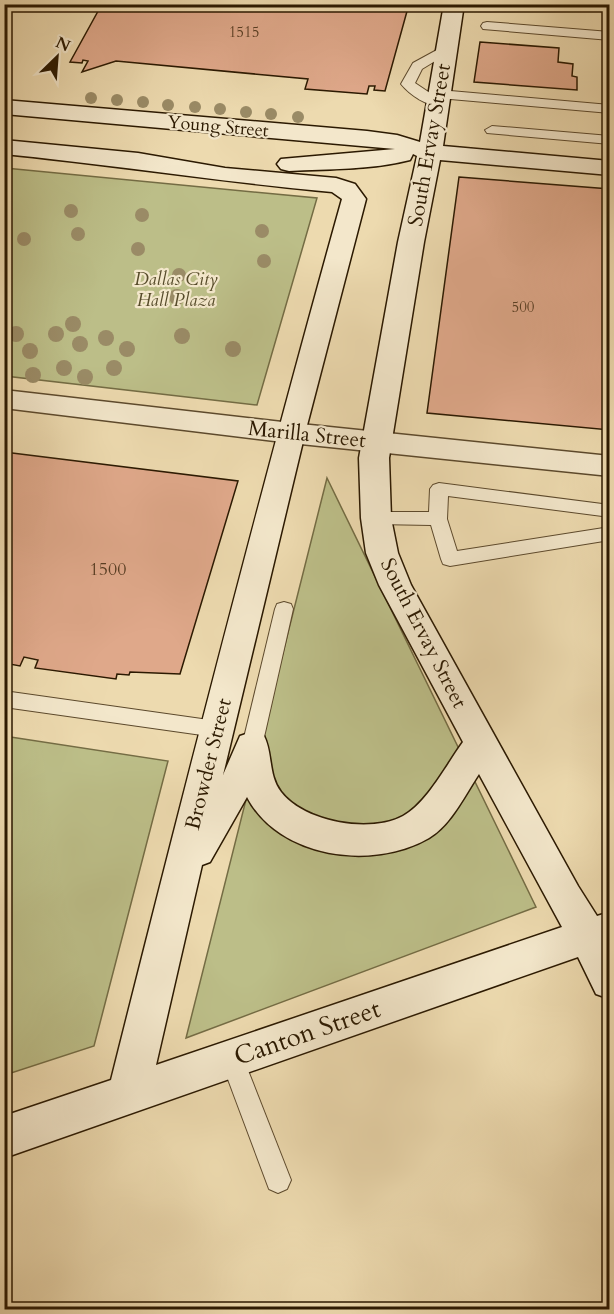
<svg xmlns="http://www.w3.org/2000/svg" width="614" height="1314" viewBox="0 0 614 1314" font-family="Cardo,serif">
<style>
.green{fill:#bcbe88;stroke:#746c44;stroke-width:1.5}
.building{fill:#dfa88a;stroke:#2b1901;stroke-width:1.5}
.lines{fill:none;stroke-linecap:round;stroke-linejoin:round}
.lane-casing{stroke:#5c492c;stroke-width:2}
.street-casing{stroke:#5c492c;stroke-width:3}
.secondary-casing{stroke:#2b1901;stroke-width:3}
.lane{fill:#f3e7cb;fill-rule:evenodd}
.street{fill:#f3e7cb;fill-rule:evenodd}
.secondary{fill:#f3e7cb;fill-rule:evenodd}
.tree{fill:#9a8b66}
.labels{text-anchor:middle;stroke-width:4.5;stroke-linejoin:round;paint-order:stroke}
.far-number-label{font-size:15px;fill:#583d23}
.far-street-label{font-size:18px;fill:#2b1901;stroke:#f3e7cb}
.far-park-label{font-size:18px;font-style:italic;fill:#564b2a;stroke:#f3e7cb}
.number-label{font-size:18px;fill:#583d23}
.street-label{font-size:21px;fill:#2b1901;stroke:#f3e7cb}
.near-street-label{font-size:26px;fill:#2b1901;stroke:#f3e7cb}
</style>
<rect width="100%" height="100%" fill="#eddaaf"/>
<filter id="stains"><feTurbulence type="fractalNoise" baseFrequency=".00333" numOctaves="4"/><feColorMatrix values="0 0 0 0 .2 0 0 0 0 .09 0 0 0 0 .02 0 0 0 .5 -.17"/></filter>
<radialGradient id="worn" r=".72"><stop offset=".6" stop-color="#630" stop-opacity="0"/><stop offset="1" stop-color="#630" stop-opacity=".3"/></radialGradient>
<g class="green">
<polygon points="5,168 317,198 257,405 5,376"/>
<polygon points="327,478 536,907 186,1038"/>
<polygon points="4,736 168,761 94,1046 5,1075"/>
</g>
<g class="building">
<polygon points="102,4 409,4 385,91 374,90 375,86 369,86 367,94 305,89 308,79 116,61 82,72 88,61 83,60 82,63 70,62"/>
<polygon points="480,42 559,48 558,62 573,64 572,76 577,77 577,90 474,82"/>
<polygon points="459,177 610,189 610,286 606,286 604,328 610,328 610,430 427,413"/>
<polygon points="4,452 238,481 180,674 130,672 129,675 117,674 116,679 35,668 38,660 24,657 20,666 4,663"/>
</g>
<g class="lines">
<defs>
<g id="lane">
<polygon points="487,22 610,32 610,40 483,29 481,26 483,23"/>
<path d="M 446,45 L 452,49 L 450,52 L 422,69 L 415,83 L 433,95 L 434,91 L 439,90 L 610,105 L 610,113 L 439,98 L 444,102 L 442,105 C 428,108 409,94 401,84 L 413,63 Z"/>
<polygon points="492,126 610,136 610,144 487,133 485,130"/>
<polygon points="439,483 610,505 610,517 448,496 447,519 457,551 610,527 610,540 450,566 443,564 441,559 431,525 376,524 370,523 367,518 370,513 376,512 429,512 430,489 433,485"/>
<polygon points="284,602 291,604 293,609 262,746 259,752 252,754 245,752 242,746 275,609 277,604"/>
<polygon points="4,691 216,721 223,723 226,729 223,735 216,737 4,707"/>
<polygon points="232,1047 240,1050 291,1180 287,1189 278,1193 269,1189 220,1058 224,1050"/>
</g>
<polygon id="street" points="4,390 291,423 610,456 610,476 291,443 4,408"/>
<path id="secondary" d="M 444,4 L 464,4 L 443,146 L 610,161 L 610,175 L 440,160 L 424,242 L 389,458 L 391,518 L 398,553 L 411,585 L 578,886 L 597,916 L 610,912 L 610,999 L 596,994 L 578,957 L 4,1158 L 4,1116 L 111,1080 C 185,785 260,492 342,199 L 332,192 C 222,182 114,165 4,154 L 4,140 L 138,153 L 225,168 L 336,178 L 355,184 L 366,199 L 305,433 L 223,775 L 240,736 L 252,732 L 264,736 C 273,754 268,775 281,792 C 304,822 370,834 403,816 C 427,803 447,764 463,742 L 379,585 L 366,553 L 361,518 L 359,458 L 398,242 L 417,156 L 413,154 L 410,160 C 371,170 329,169 289,171 L 281,169 L 277,164 L 281,159 L 395,149 L 4,114 L 4,100 L 367,131 L 397,135 L 420,142 ZM 479,774 L 562,927 L 156,1065 L 202,865 L 210,862 L 247,797 C 279,858 372,871 429,838 C 451,825 465,795 479,774 Z"/>
</defs>
<use href="#lane" class="lane-casing"/>
<use href="#street" class="street-casing"/>
<use href="#secondary" class="secondary-casing"/>
<use href="#lane" class="lane"/>
<use href="#street" class="street"/>
<use href="#secondary" class="secondary"/>
</g>
<g class="tree">
<circle cx="91" cy="98" r="6"/>
<circle cx="117" cy="100" r="6"/>
<circle cx="143" cy="102" r="6"/>
<circle cx="168" cy="105" r="6"/>
<circle cx="195" cy="107" r="6"/>
<circle cx="220" cy="109" r="6"/>
<circle cx="246" cy="112" r="6"/>
<circle cx="271" cy="114" r="6"/>
<circle cx="298" cy="117" r="6"/>
<circle cx="71" cy="211" r="7"/>
<circle cx="142" cy="215" r="7"/>
<circle cx="262" cy="231" r="7"/>
<circle cx="78" cy="234" r="7"/>
<circle cx="24" cy="239" r="7"/>
<circle cx="138" cy="249" r="7"/>
<circle cx="264" cy="261" r="7"/>
<circle cx="179" cy="275" r="7"/>
<circle cx="177" cy="297" r="8"/>
<circle cx="73" cy="324" r="8"/>
<circle cx="16" cy="334" r="8"/>
<circle cx="56" cy="334" r="8"/>
<circle cx="182" cy="336" r="8"/>
<circle cx="106" cy="338" r="8"/>
<circle cx="80" cy="344" r="8"/>
<circle cx="127" cy="349" r="8"/>
<circle cx="233" cy="349" r="8"/>
<circle cx="30" cy="351" r="8"/>
<circle cx="64" cy="368" r="8"/>
<circle cx="114" cy="368" r="8"/>
<circle cx="33" cy="375" r="8"/>
<circle cx="85" cy="377" r="8"/>
</g>
<g class="labels">
<g class="far-number-label">
<text x="244" y="37">1515</text>
<text x="523" y="312">500</text>
</g>
<g class="far-street-label">
<text transform="translate(218 126) rotate(5)" y="6">Young Street</text>
</g>
<g class="far-park-label">
<text x="176" y="285">Dallas City<tspan x="176" dy="21">Hall Plaza</tspan></text>
</g>
<g class="number-label">
<text x="108" y="575">1500</text>
</g>
<g class="street-label">
<text transform="translate(429 145) rotate(-80)" y="7">South Ervay Street</text>
<text transform="translate(307 434) rotate(6)" y="7">Marilla Street</text>
<text transform="translate(424 633) rotate(63)" y="7">South Ervay Street</text>
<text transform="translate(208 764) rotate(-76)" y="7">Browder Street</text>
</g>
<g class="near-street-label">
<text transform="translate(307 1032) rotate(-19)" y="9">Canton Street</text>
</g>
</g>
<rect width="614" height="1314" fill="none" stroke="#eddaaf" stroke-width="24"/>
<rect x="6" y="6" width="602" height="1302" fill="none" stroke="#2b1901" stroke-width="3"/>
<rect x="12" y="12" width="590" height="1290" fill="none" stroke="#2b1901" stroke-width="1.5"/>
<g transform="translate(57 57) rotate(25)" stroke="#f3e7cb" stroke-width="4.5" paint-order="stroke">
<path d="M0-4.5L10 22L0 15L-10 22Z" fill="#2b1901"/>
<text y="-9" font-size="16" font-weight="bold" text-anchor="middle" fill="#2b1901">N</text>
</g>
<rect width="100%" height="100%" filter="url(#stains)"/>
<rect width="100%" height="100%" fill="url(#worn)"/>
</svg>
